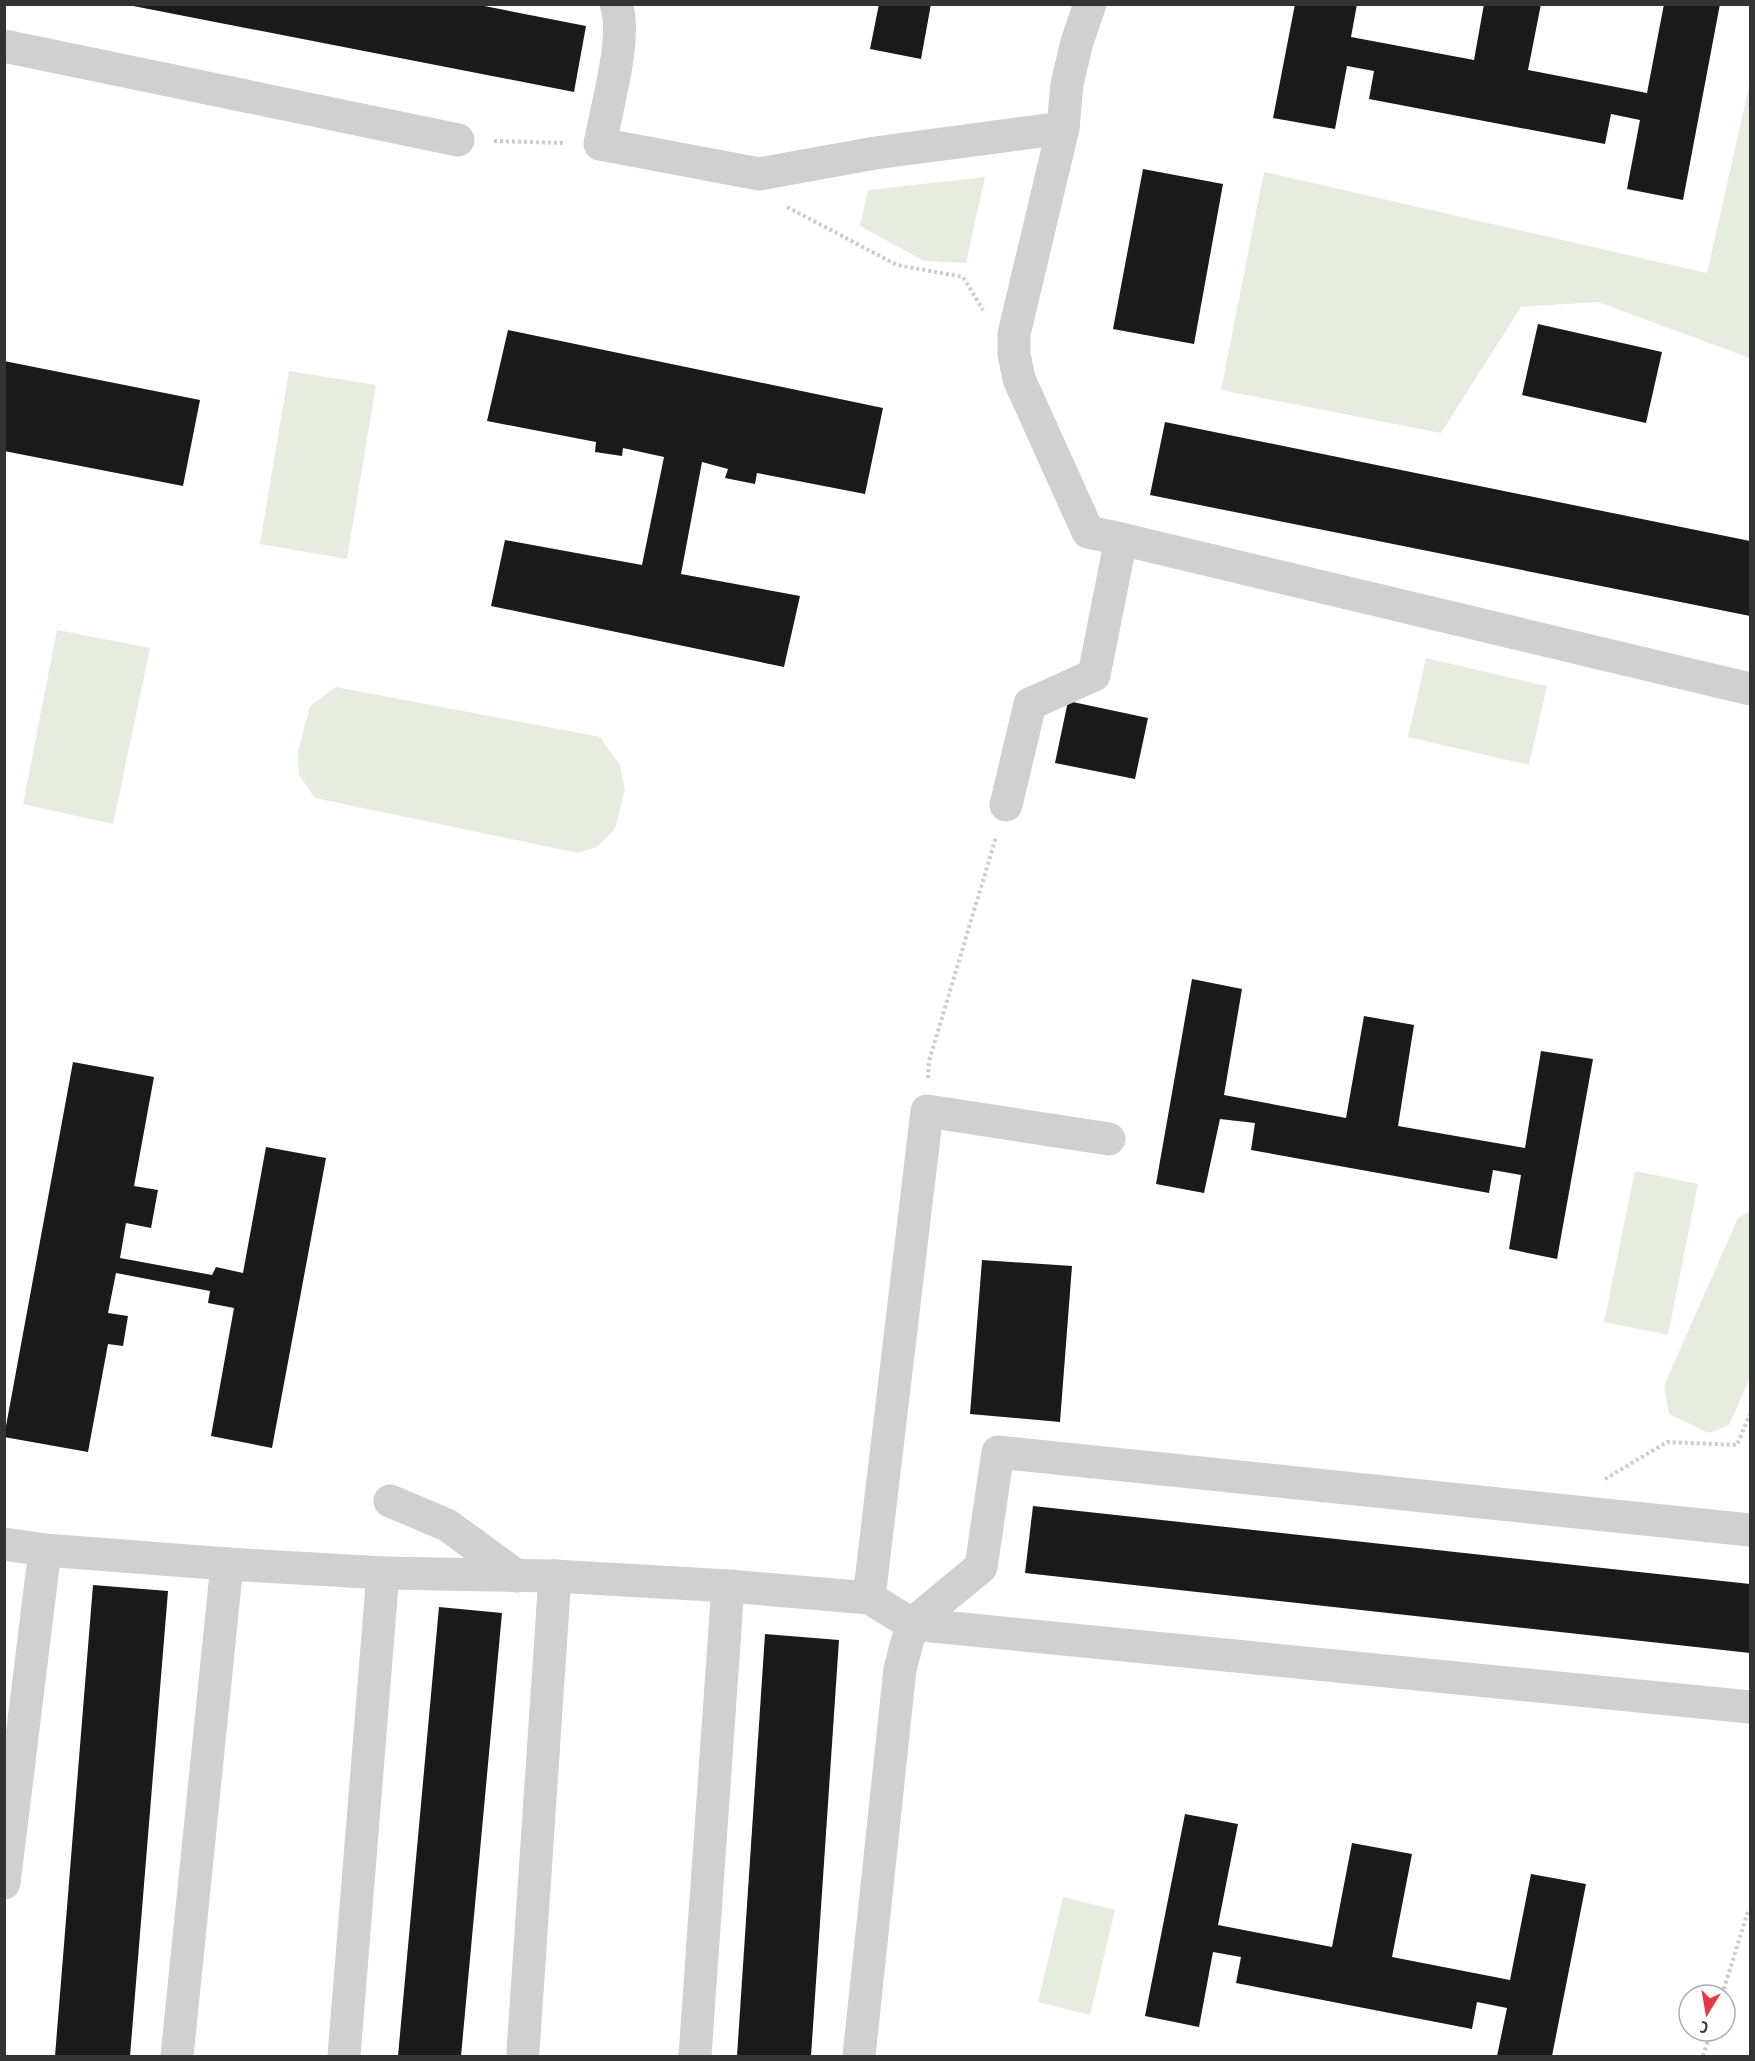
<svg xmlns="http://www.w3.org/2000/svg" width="1755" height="2061" viewBox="0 0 1755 2061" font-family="'PT Sans Narrow',sans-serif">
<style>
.green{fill:#e6ecdf}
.building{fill:#1a1a1a}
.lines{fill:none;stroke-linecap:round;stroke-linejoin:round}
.path{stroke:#cdcdcd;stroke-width:4;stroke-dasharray:3 3;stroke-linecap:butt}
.minor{stroke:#d0d0d0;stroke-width:33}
</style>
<rect width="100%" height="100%" fill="#fff"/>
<g class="green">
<polygon points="1750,82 1750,358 1598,302 1521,307 1441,433 1221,390 1264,172 1707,273"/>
<polygon points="985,177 966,263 924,261 860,226 868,190"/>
<polygon points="289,371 376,385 347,559 260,544"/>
<polygon points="57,630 150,648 113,824 23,804"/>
<polygon points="1426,658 1547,686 1529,765 1408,737"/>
<polygon points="336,687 600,737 620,765 625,790 615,829 597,847 578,853 315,798 299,775 298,751 310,706"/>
<polygon points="1635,1171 1698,1184 1668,1335 1604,1322"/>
<polygon points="1750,1211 1750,1378 1729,1425 1709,1433 1669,1414 1664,1386 1738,1218"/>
<polygon points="1063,1897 1115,1910 1090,2015 1038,2002"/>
</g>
<g class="building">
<polygon points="123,4 474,4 586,26 574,92"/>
<polygon points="879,4 931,4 921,59 870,49"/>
<polygon points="1295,4 1357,4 1351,37 1474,60 1484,4 1541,4 1528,70 1647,93 1664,4 1720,4 1683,200 1627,189 1640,120 1611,114 1605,144 1369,99 1374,71 1347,66 1335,129 1273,118"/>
<polygon points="1143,169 1223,184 1194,344 1113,329"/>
<polygon points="1538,324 1662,352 1646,423 1522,395"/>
<polygon points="508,330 883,408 865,494 757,473 755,484 725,478 728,469 702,462 681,574 800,596 784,667 491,606 505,540 642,565 664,457 623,448 622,456 595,452 596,442 487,421"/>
<polygon points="4,361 200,400 183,486 4,451"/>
<polygon points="1165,422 1750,541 1750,616 1150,495"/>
<polygon points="1068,701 1148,718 1135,779 1055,763"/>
<polygon points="1192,979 1242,989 1224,1095 1346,1118 1364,1016 1414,1025 1398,1126 1525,1148 1541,1051 1593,1059 1557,1259 1509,1249 1521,1175 1493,1170 1489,1193 1251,1150 1255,1123 1220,1119 1204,1193 1156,1184"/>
<polygon points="73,1062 154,1077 134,1186 158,1190 151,1228 126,1223 120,1258 212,1275 216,1267 243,1273 266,1147 326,1158 272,1448 211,1436 234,1308 208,1303 210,1291 116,1273 108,1313 128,1316 123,1346 108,1344 88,1452 4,1437"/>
<polygon points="982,1260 1072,1266 1060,1422 970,1414"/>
<polygon points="1033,1506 1750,1584 1750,1653 1025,1573"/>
<polygon points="93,1585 168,1591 130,2056 55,2056"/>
<polygon points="439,1607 502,1613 461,2056 398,2056"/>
<polygon points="765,1634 839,1640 811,2056 737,2056"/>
<polygon points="1185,1814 1238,1824 1218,1925 1332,1947 1352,1843 1412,1854 1392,1957 1510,1980 1531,1874 1586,1884 1552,2056 1497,2056 1507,2008 1477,2002 1472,2029 1236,1983 1241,1957 1213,1952 1199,2027 1145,2016"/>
</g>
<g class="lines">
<g class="path">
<polyline points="494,141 565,143"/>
<polyline points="787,207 897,265 963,277 983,310"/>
<polyline points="928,1078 929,1061 996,837"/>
<polyline points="1605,1479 1667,1442 1737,1445 1750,1414"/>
<polyline points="1722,1995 1748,1911 1750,1911"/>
<polyline points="1703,2056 1711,2031"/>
</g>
<g class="minor">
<path d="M 616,4 C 628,35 606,110 600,144 L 759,174 L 875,153 L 1063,128 L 1067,84 L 1077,42 L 1090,4"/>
<polyline points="4,46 458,140"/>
<polyline points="1063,128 1014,334 1014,354 1019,379 1088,532 1121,539"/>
<polyline points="1006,805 1030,704 1094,675 1121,539 1750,689"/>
<polyline points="390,1501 447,1525 517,1576"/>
<polyline points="4,1544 45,1550 4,1883"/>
<polyline points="45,1550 227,1564 177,2056"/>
<polyline points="227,1564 383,1573 344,2056"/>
<polyline points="383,1573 555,1576 728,1586 869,1598 912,1624 1750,1707"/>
<polyline points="869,1598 927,1111 1109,1139"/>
<polyline points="523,2052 555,1576"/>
<polyline points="695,2056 728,1586"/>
<polyline points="859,2056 900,1669 912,1624 981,1567 998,1452 1750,1530"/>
</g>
</g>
<rect width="1755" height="2061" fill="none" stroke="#333333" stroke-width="12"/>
<g transform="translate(1707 2013) rotate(191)"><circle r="28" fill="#ffffff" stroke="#adadad" stroke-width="1.5"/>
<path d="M0-4.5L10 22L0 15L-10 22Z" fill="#e63946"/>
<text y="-9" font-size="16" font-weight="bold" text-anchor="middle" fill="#333333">С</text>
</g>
</svg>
